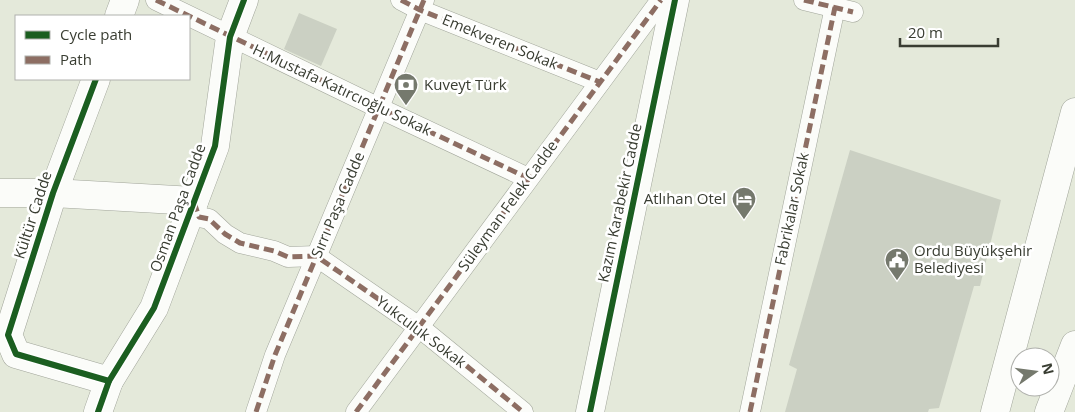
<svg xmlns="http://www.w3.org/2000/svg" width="1075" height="412" viewBox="0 0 1075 412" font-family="'Open Sans',sans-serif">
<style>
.building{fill:#cbd0c3}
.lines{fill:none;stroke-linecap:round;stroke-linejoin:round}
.pedestrian-casing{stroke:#a1a59a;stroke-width:21}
.minor-casing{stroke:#a1a59a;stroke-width:29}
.trunk-casing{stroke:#a1a59a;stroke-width:29}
.pedestrian{stroke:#fbfcf9;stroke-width:20}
.minor{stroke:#fbfcf9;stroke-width:28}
.trunk{stroke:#fbfcf9;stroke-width:28}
.quiet{stroke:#8d6e63;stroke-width:5;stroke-dasharray:10 5;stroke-linecap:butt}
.cycleway-casing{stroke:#fff;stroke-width:9}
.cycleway{stroke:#1b5e20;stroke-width:6}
.labels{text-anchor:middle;stroke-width:5;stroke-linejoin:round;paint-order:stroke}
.street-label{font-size:15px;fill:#393d32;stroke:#fff}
.poi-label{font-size:15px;fill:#393d32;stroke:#fff;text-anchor:start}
</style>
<rect width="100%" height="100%" fill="#e4e9da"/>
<g class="building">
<polygon points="299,13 337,29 321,66 284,49"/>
<polygon points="850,150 1001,200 980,286 974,286 939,408 929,409 928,412 785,412 797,369 789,365"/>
</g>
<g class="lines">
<defs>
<g id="pedestrian">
<polyline points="156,0 379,108 528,178"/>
<polyline points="401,0 420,10 600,82"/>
<polyline points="804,0 853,12"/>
<polyline points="194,201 199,217 209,219 225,234 240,243 274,251 288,257 316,256 419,327 523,412"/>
<polyline points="256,412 275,355 424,0"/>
<polyline points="356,412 661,0"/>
<polyline points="750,412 835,7"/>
</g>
<g id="minor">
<polyline points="119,16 125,0"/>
<polyline points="96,79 53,193 8,335 16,354 109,381"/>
<polyline points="0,193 53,193 194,201"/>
<polyline points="98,412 109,381 154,308 215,146 230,37 244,0"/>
<polyline points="590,412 675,0"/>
</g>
<g id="trunk">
<polyline points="995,412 1075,112"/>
<polyline points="1049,412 1075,345"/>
</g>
</defs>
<use href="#pedestrian" class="pedestrian-casing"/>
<use href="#minor" class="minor-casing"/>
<use href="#trunk" class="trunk-casing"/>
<use href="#pedestrian" class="pedestrian"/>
<use href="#minor" class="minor"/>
<use href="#trunk" class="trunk"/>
<g class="quiet">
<polyline points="156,0 379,108 528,178"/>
<polyline points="401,0 420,10 600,82"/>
<polyline points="804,0 853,12"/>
<polyline points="194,202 199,217 209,219 225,234 240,243 274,251 288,257 316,256 419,327 523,412"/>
<polyline points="256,412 275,355 424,0"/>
<polyline points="356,412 661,0"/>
<polyline points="750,412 835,7"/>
</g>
<defs>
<g id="cycleway">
<polyline points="96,79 53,193 8,335 16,354 109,381"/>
<polyline points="98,412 109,381 154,308 215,146 230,37 244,0"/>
<polyline points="590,412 675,0"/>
</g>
</defs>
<use href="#cycleway" class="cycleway-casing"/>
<use href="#cycleway" class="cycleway"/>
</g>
<defs>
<symbol id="bank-pin" viewBox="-11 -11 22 30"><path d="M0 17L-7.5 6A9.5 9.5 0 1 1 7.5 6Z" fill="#75796d" stroke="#fff"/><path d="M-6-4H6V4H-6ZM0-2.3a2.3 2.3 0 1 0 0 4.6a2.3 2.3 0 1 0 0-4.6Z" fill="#fff"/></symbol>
<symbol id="hotel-pin" viewBox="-11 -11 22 30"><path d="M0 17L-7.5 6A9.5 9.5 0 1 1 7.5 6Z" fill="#75796d" stroke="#fff"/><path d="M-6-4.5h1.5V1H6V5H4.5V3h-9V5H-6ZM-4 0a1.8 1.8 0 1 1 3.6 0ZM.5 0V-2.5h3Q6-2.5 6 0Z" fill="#fff"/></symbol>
<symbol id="civic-pin" viewBox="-11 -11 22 30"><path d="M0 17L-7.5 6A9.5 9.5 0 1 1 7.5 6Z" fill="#75796d" stroke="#fff"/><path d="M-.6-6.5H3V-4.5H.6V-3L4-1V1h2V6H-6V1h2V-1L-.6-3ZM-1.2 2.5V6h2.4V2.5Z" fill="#fff"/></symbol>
</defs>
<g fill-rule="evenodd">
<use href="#bank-pin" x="392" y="71" width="28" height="38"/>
<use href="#hotel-pin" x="730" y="185" width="28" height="38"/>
<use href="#civic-pin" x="883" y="246" width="28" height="38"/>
</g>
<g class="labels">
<g class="street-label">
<text transform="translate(500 42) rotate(22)" y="5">Emekveren Sokak</text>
<text transform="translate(342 90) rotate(25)" y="5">H.Mustafa Katırcıoğlu Sokak</text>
<text transform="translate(620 203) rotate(-78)" y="5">Kazım Karabekir Cadde</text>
<text transform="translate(338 205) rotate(-67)" y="5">Sırrı Paşa Cadde</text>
<text transform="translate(508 206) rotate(-54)" y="5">Süleyman Felek Cadde</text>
<text transform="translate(178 208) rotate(-70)" y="5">Osman Paşa Cadde</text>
<text transform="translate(792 209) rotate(-78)" y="5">Fabrikalar Sokak</text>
<text transform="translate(33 215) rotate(-72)" y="5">Kültür Cadde</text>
<text transform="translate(421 332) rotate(37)" y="5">Yukculuk Sokak</text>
</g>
<g class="poi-label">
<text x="424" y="90">Kuveyt Türk</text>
<text x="726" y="204" text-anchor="end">Atlıhan Otel</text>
<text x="914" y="256">Ordu Büyükşehir<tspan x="914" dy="17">Belediyesi</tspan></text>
</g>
</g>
<rect x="15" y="15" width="175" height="65" fill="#ffffff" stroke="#b0b1ad"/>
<rect x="25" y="31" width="25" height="8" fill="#1b5e20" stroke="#b0b1ad"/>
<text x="60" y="40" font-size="15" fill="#393d32">Cycle path</text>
<rect x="25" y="56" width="25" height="8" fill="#8d6e63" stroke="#b0b1ad"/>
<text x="60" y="65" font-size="15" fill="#393d32">Path</text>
<g transform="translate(1035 372) rotate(76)"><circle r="24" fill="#ffffff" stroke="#b0b1ad"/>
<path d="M0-4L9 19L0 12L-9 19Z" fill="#75796d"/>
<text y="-8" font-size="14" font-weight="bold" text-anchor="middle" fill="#393d32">N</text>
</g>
<path d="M900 38v8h98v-8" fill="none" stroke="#393d32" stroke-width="2.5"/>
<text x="908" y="38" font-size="15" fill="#393d32" stroke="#ffffff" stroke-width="4" paint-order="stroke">20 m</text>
</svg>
